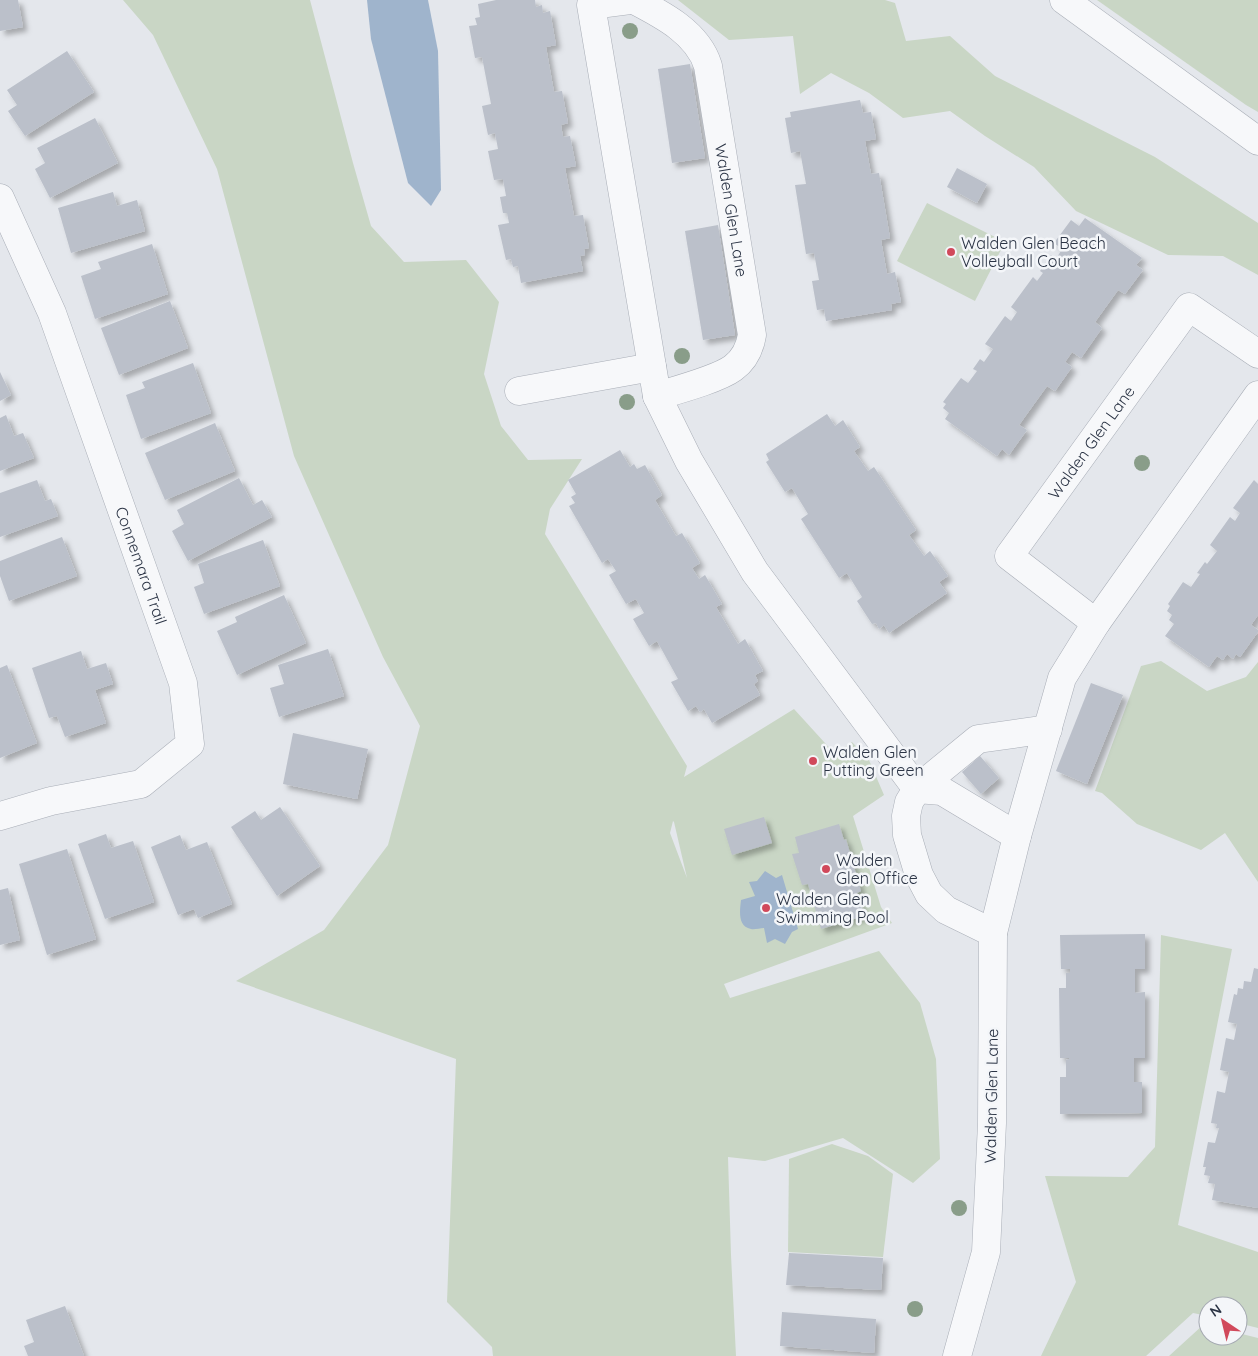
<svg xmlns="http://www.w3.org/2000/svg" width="1258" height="1356" viewBox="0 0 1258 1356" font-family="Quicksand,sans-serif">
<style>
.green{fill:#c9d6c5;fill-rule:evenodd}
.water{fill:#9fb4cc}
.building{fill:#bbc0ca;filter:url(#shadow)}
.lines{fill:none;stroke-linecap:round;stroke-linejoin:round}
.minor-casing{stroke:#a9aeb7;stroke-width:29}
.minor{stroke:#f7f8fa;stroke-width:28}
.tree{fill:#899d89}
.poi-dot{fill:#d1495b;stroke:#f4f6f9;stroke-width:2}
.labels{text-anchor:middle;stroke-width:5;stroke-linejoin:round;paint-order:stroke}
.street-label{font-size:16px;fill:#2b3445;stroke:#f4f6f9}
.poi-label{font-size:16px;fill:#2b3445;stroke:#f4f6f9;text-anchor:start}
</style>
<defs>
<filter id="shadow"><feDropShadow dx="4.5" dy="4.5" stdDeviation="2.5" flood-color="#0004"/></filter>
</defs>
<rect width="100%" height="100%" fill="#e4e7ec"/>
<g class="green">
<path d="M 123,0 L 310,0 L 353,163 L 371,226 L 404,262 L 466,260 L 499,302 L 484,374 L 501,426 L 528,460 L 582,459 L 550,509 L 545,534 L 687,766 L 684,777 L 794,709 L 835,754 L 852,742 L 869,760 L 884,795 L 853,816 L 881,907 L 892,923 L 724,984 L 730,998 L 879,951 L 920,1003 L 936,1059 L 940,1159 L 913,1183 L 843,1138 L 765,1161 L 728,1157 L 731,1255 L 736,1356 L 493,1356 L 492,1347 L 447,1302 L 456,1059 L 236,981 L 324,930 L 388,845 L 420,726 L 383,657 L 294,456 L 217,169 L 153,35 ZM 673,821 L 674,822 L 687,878 L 670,833 Z"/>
<polygon points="678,0 885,0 895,3 906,41 950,36 995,76 1155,157 1258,223 1258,275 1223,256 1168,255 1076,211 1034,167 985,136 950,111 903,118 869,93 831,73 800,94 793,36 729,40"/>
<polygon points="1097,0 1258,0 1258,112 1246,105"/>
<polygon points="927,203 1005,242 975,301 897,261"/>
<polygon points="1161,661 1207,691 1246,677 1258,662 1258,882 1225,833 1201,850 1137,824 1102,793 1095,791 1141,666"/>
<polygon points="1161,935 1232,949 1178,1225 1258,1252 1258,1328 1238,1323 1238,1306 1208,1306 1208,1316 1193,1313 1146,1356 1041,1356 1076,1282 1045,1176 1128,1177 1155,1147"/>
<polygon points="832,1144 868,1156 893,1174 883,1257 788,1252 789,1159"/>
<polygon points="1203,1325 1208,1326 1208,1336 1238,1336 1238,1333 1258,1338 1258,1356 1169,1356"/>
</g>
<g class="water">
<polygon points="367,0 428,0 438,51 441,190 431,206 408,183 371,39"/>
<path d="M 765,871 L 776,878 L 782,875 L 798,929 L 792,932 L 785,944 L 775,939 L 767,943 L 764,928 C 760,928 754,930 751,929 C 737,926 740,910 741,900 L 755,896 L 749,882 L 757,881 Z"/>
</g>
<g class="building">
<polygon points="0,0 18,0 23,27 0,31"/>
<polygon points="496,0 535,0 536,7 542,5 543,13 550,11 556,45 546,47 554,92 562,91 568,123 561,125 563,137 570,136 576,166 565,168 574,216 583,215 589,248 584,249 585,255 580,256 583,271 521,283 518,266 513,267 511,259 506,260 498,225 509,223 507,213 503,213 500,197 506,196 503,179 494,180 488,151 498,149 495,133 488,135 482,106 491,104 482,57 475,58 469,26 477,25 475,18 480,17 478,4"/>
<polygon points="67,51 94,92 25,136 8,111 17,105 7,90"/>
<polygon points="690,64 705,158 672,163 658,69"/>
<polygon points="860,100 863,113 871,112 876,139 865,141 871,174 879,173 890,238 881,240 887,274 895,272 901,302 891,304 892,310 826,321 824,309 817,310 812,281 819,280 814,253 806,254 795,185 806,184 800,151 791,153 785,118 791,117 790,112"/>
<polygon points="95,118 118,163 50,198 35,169 45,163 37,148"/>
<polygon points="957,168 987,184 977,203 947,187"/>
<polygon points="113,192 117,206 137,200 145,231 71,253 58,208"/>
<polygon points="1085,218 1142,258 1136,265 1143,270 1125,294 1118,290 1095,322 1102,328 1081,358 1072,352 1065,362 1072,367 1055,391 1047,386 1019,425 1027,430 1009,455 1002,449 997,456 945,419 949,413 943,408 946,404 943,402 961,378 968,383 977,371 973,369 980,359 984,362 993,349 985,344 1005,316 1011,321 1017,312 1011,307 1033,277 1037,281 1043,273 1040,271 1051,255 1056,259 1062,249 1054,243 1071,220 1079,226"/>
<polygon points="718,225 735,335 703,340 685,231"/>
<polygon points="152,244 168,294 95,319 81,276 101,269 98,262"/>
<polygon points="170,301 188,348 119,375 101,328"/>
<polygon points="193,363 211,413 141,439 126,395 145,388 142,382"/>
<polygon points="0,372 11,395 0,401"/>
<polygon points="827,414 835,426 843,420 860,447 854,451 868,471 874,467 916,530 909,535 924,556 930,551 948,576 939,582 947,593 889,633 884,625 879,629 876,623 872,624 857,601 862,597 847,573 839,578 801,519 808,514 792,488 785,492 766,462 769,460 766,454"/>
<polygon points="6,415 14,436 23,433 34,458 0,471 0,418"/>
<polygon points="215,423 235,471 165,500 145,453"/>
<polygon points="620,450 630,467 634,464 637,469 645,465 662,495 655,500 676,536 682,533 700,563 692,568 699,579 705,575 722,604 716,607 738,644 745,639 763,671 755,675 758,681 754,684 760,695 712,723 704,709 700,712 696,706 688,711 671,682 678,679 657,641 649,646 633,619 644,613 636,599 626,604 609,575 616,571 608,559 602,563 569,506 575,503 571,497 576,494 568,480"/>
<polygon points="239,478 253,505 262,500 272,517 188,561 172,531 184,524 177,510"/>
<polygon points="37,480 45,501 51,499 58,516 0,537 0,493"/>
<polygon points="1254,480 1258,484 1258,615 1251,625 1258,630 1258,632 1240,657 1236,654 1233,659 1227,654 1223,660 1217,656 1209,667 1165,636 1174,624 1169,620 1172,615 1167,611 1170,606 1168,604 1183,582 1191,587 1200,574 1197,573 1205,562 1207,564 1217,551 1210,545 1230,517 1235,521 1240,513 1233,508"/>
<polygon points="62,537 77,576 9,601 0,576 0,561"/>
<polygon points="263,540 280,586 204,614 194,587 204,583 198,564"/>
<polygon points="284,595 306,643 237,675 217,631 237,622 235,617"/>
<polygon points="328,649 344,696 279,717 270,688 284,684 278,665"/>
<polygon points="81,651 87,669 106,663 113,684 95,690 106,723 65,737 57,716 49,718 32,668"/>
<polygon points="7,665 37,743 0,758 0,668"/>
<polygon points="1091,683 1123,695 1087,784 1056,771"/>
<polygon points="293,733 368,749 357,799 283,784"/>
<polygon points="980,756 999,778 981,794 962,772"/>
<polygon points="280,807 320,866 277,896 231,827 255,811 261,820"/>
<polygon points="764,817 772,843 732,855 724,829"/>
<polygon points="839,824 844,840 846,839 861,891 857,893 864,916 821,929 808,884 802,885 792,854 799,853 795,837"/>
<polygon points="106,834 111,848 133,841 154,902 105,919 78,844"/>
<polygon points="180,835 186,850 207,842 232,904 198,918 194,909 178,915 151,847"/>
<polygon points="67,849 96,939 47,955 19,864"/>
<polygon points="8,888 20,940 0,945 0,890"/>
<polygon points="1145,934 1145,969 1135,969 1135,993 1145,992 1145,1058 1134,1058 1134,1082 1142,1082 1142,1113 1060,1114 1060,1077 1066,1077 1066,1060 1069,1059 1069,1058 1060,1058 1059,988 1066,988 1066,973 1070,973 1070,969 1061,969 1060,935"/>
<polygon points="1254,968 1258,969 1258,1208 1212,1200 1215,1184 1208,1183 1210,1176 1204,1175 1206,1167 1203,1167 1208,1142 1215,1143 1219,1128 1216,1128 1217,1124 1211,1123 1217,1091 1225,1093 1229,1072 1220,1070 1226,1038 1234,1040 1237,1024 1228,1022 1234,994 1237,995 1238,988 1243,989 1244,981 1251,982"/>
<polygon points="789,1253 883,1258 881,1290 786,1285"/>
<polygon points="65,1306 84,1356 28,1356 24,1346 34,1342 26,1320"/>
<polygon points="782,1312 876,1319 874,1353 780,1346"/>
</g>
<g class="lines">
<defs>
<g id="minor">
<polyline points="630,0 591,5 657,396 689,461 755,572 917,789 942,791 1017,836 993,933 992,1123 986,1252 957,1356"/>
<path id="s1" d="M 634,0 C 663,15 698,33 708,66 L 752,335 C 750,347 744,360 733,368 C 718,379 677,390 657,396"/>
<polyline points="1064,0 1258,141"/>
<path id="s2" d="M 0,198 L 52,313 L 183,683 L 190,744 L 141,784 L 51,801 L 0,816"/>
<polyline points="519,391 652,367"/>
<path id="s3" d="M 1096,623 L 1009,556 L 1189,307 L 1258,354"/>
<polyline points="1017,836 1062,678 1096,623 1258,395"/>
<polyline points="993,933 946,910 929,894 919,875 907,835 906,816 909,802 917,789 978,739 1048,729"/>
</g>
</defs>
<use href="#minor" class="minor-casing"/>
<use href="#minor" class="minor"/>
</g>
<g class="tree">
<circle cx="630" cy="31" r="8"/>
<circle cx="682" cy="356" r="8"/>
<circle cx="627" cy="402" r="8"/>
<circle cx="1142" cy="463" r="8"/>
<circle cx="959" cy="1208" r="8"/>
<circle cx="915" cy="1309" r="8"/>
</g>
<g class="poi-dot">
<circle cx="951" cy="252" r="5"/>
<circle cx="813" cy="761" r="5"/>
<circle cx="826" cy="869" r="5"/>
<circle cx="766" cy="908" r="5"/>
</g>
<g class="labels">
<g class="street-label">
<text dy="6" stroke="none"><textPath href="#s1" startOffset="248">Walden Glen Lane</textPath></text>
<text dy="6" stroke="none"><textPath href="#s3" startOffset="250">Walden Glen Lane</textPath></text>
<text dy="6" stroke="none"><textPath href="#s2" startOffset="394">Connemara Trail</textPath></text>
<text transform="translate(991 1096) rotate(-89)" y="6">Walden Glen Lane</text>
</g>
<g class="poi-label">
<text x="961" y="249">Walden Glen Beach<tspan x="961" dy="18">Volleyball Court</tspan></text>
<text x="823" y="758">Walden Glen<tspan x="823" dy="18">Putting Green</tspan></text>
<text x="836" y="866">Walden<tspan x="836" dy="18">Glen Office</tspan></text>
<text x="776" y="905">Walden Glen<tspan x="776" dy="18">Swimming Pool</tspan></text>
</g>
</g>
<g transform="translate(1223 1321) rotate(325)"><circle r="24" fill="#f4f6f9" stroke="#a4a8b1"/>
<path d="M0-4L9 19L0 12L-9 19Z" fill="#d1495b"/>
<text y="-8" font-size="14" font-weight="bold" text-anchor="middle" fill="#2b3445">N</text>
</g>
</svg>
